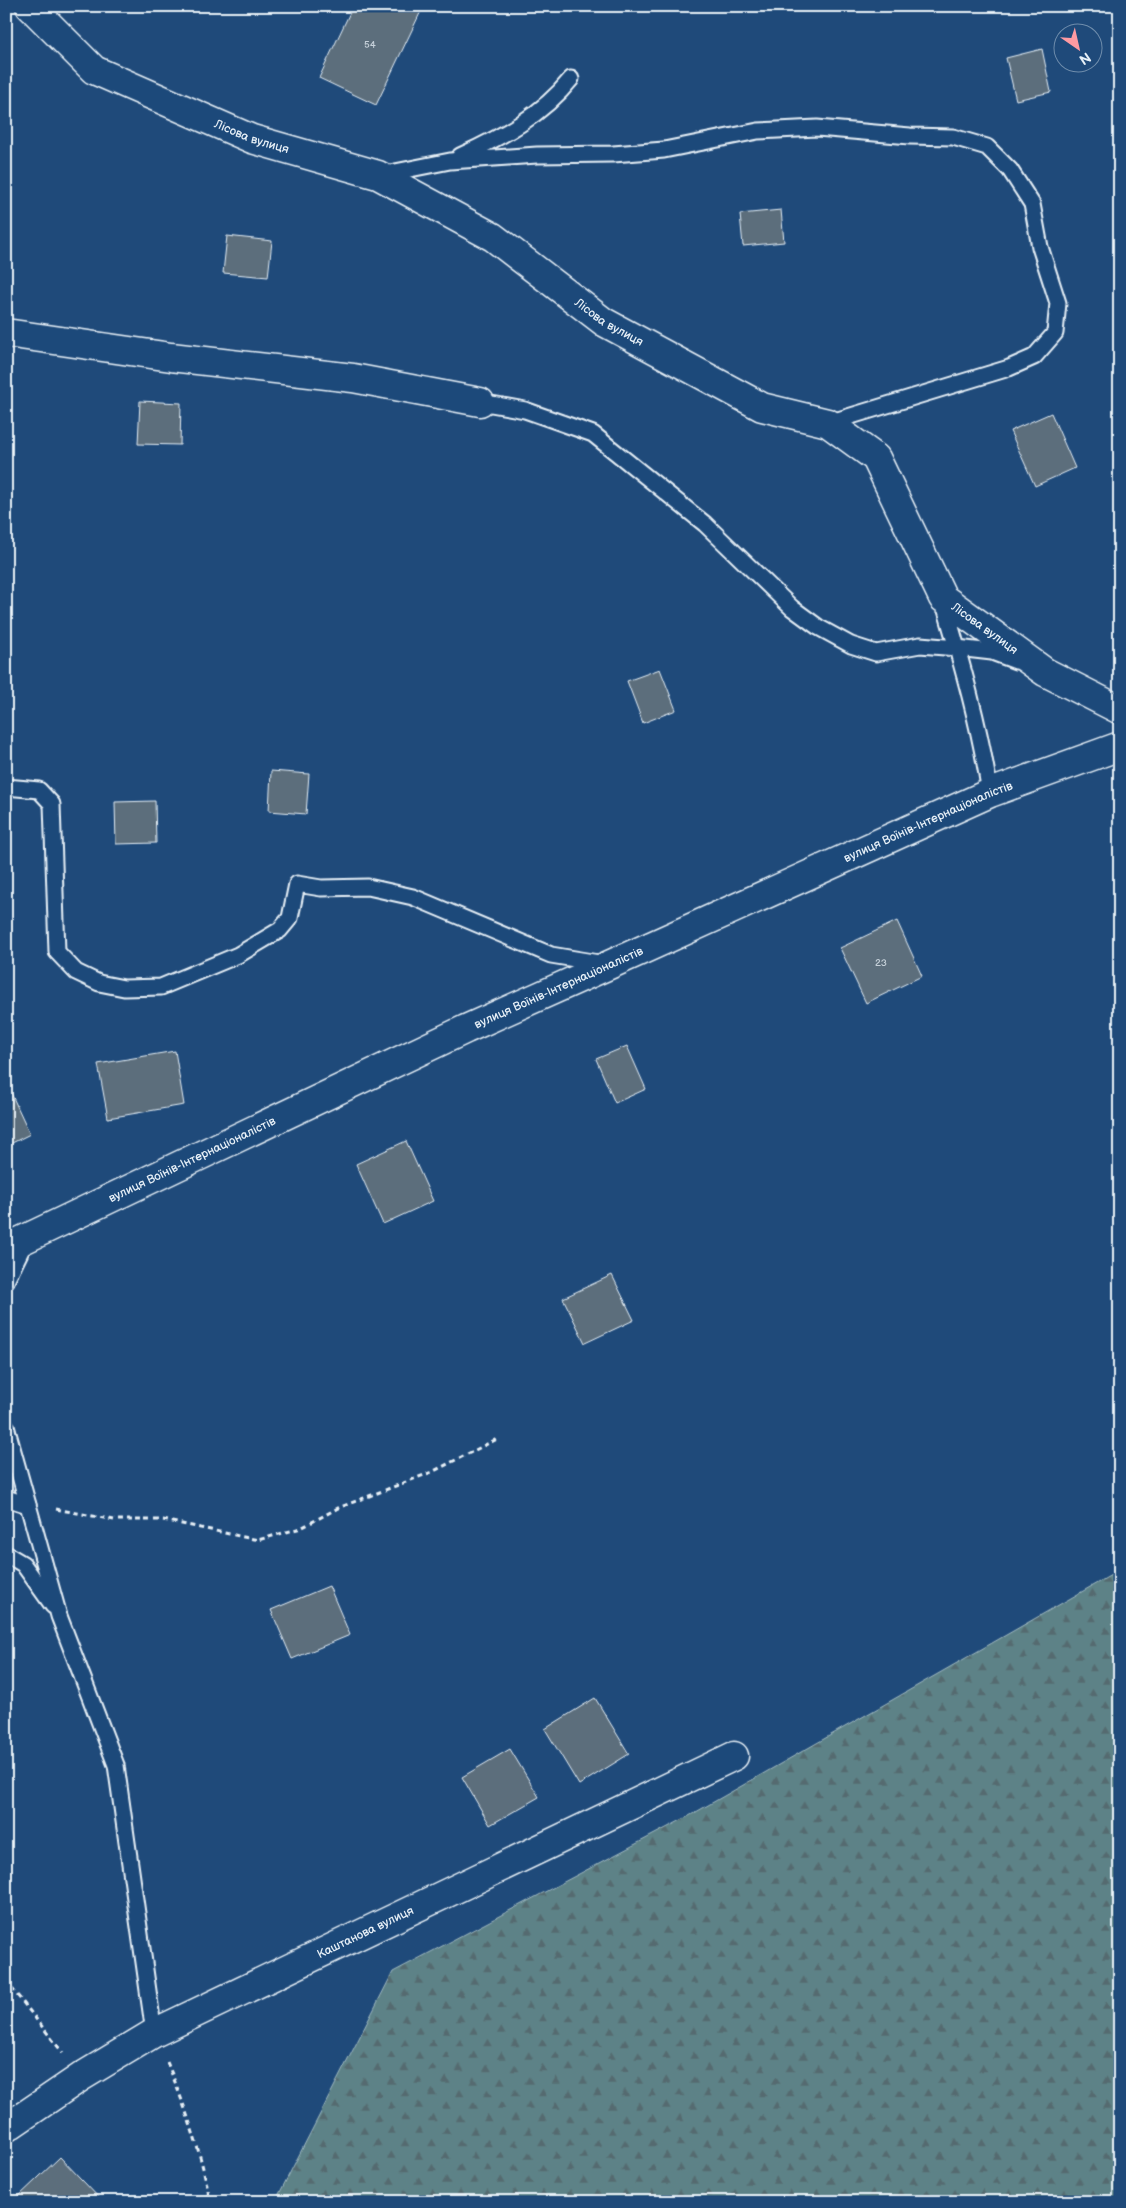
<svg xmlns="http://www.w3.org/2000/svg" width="1126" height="2208" viewBox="0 0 1126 2208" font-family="'Balsamiq Sans',sans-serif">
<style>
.forest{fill:url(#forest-firs);stroke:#a2bac0}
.building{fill:#5b6e7c;stroke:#e8f1f8}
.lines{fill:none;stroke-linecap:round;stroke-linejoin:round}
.service-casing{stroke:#e8f1f8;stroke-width:19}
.minor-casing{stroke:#e8f1f8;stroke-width:31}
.path{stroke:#e8f1f8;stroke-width:3;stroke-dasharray:5 4;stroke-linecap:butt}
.service{stroke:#1f4a7a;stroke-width:15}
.minor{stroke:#1f4a7a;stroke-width:28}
.labels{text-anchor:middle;stroke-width:4;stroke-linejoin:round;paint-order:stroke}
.number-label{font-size:10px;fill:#c5d0d9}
.street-label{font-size:12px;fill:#e8f1f8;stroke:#1f4a7a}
</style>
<defs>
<pattern id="forest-firs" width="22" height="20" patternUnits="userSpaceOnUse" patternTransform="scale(1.25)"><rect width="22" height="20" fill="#5d8287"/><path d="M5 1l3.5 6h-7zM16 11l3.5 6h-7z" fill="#546b6f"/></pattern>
</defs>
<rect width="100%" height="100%" fill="#1f4a7a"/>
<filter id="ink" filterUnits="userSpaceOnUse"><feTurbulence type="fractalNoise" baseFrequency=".02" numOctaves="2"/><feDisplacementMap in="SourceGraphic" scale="10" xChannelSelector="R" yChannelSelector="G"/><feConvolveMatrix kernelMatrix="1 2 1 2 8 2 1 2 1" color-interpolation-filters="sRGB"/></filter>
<g filter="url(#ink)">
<polygon class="forest" points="1120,1570 1120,2202 275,2202 393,1972 689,1816"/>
<g class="building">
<polygon points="353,6 375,6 384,11 386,6 416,6 422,9 376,105 319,78"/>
<polygon points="767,6 795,6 795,9"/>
<polygon points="1042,49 1051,92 1016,100 1006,58"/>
<polygon points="781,210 784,242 743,246 740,214"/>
<polygon points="227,236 272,241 268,277 223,273"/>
<rect x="6" y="260" width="4" height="27"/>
<polygon points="6,384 7,441 6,441"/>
<polygon points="140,401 181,403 180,445 138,444"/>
<polygon points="1051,413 1075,468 1035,486 1010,431"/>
<polygon points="660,669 676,710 643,723 627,681"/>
<polygon points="271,771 309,774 306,814 269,811"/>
<polygon points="155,801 156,843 116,844 115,802"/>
<polygon points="897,921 922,976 866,1003 840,948"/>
<polygon points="627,1046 646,1089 615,1103 596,1059"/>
<polygon points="175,1051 184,1105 108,1118 98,1064"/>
<polygon points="10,1091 30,1134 6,1146 6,1093"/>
<polygon points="406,1141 433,1201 383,1224 356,1164"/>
<polygon points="612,1275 634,1320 585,1343 563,1298"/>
<polygon points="329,1586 350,1635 292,1659 271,1610"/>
<polygon points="595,1698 629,1754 579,1785 545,1729"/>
<polygon points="510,1749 539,1797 490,1825 462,1777"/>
<polygon points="60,2157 103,2202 21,2202 17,2198"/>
</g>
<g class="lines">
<defs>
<g id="service">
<path d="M 460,156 C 502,137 542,115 571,79"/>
<polyline points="380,175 450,161 537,155 613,154 664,150 758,131 817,128 910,136 953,137 987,147 1010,170 1032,204 1040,247 1058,303 1055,333 1034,357 1009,368 828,423"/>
<polyline points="480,402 525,410 593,434 705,524 792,608 818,627 851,645 876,653 920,645 957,648 992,652 1016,661"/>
<path d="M 943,600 C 962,664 980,727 990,793"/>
<polyline points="6,787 39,790 52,804 57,952 76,972 99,983 124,988 161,987 238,955 280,930 290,918 297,884 321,888 368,887 413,897 551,955 605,964"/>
<polyline points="6,1281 26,1240"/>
<polyline points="6,1426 59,1616 116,1765 154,2033"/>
<polyline points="6,1498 28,1505"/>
<polyline points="6,1554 23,1564 53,1606"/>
</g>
<g id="minor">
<path id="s1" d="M 30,6 L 94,70 L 252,139 L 378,175 L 493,237 L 604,322 L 762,407 L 828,423 L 876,458 L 943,598 L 1045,672 L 1120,710"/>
<polyline points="6,333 171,357 353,378 480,402"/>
<path id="s2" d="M 6,1248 L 466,1029 L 609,965 L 990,793 L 1120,746"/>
<path id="s3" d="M 6,2128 L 81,2077 L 154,2033 L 734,1756"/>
</g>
</defs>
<use href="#service" class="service-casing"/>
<use href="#minor" class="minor-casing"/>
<g class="path">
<polyline points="56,1509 114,1520 163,1520 258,1540 301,1528 338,1508 432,1472 497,1439"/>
<polyline points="6,1981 63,2053"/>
<path d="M 167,2062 C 185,2106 202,2154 210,2202"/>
</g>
<use href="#service" class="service"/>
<use href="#minor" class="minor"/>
</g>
</g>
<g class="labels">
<g class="number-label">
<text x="370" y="48">54</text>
<text x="881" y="966">23</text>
</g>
<g class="street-label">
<text dy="4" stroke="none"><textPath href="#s1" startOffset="262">Лісова вулиця</textPath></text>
<text dy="4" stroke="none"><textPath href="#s1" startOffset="669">Лісова вулиця</textPath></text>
<text dy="4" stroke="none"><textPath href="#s1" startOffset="1178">Лісова вулиця</textPath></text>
<text dy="4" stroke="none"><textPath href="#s2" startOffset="1016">вулиця Воїнів-Інтернаціоналістів</textPath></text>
<text dy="4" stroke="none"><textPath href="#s2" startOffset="611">вулиця Воїнів-Інтернаціоналістів</textPath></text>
<text dy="4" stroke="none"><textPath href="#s2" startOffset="206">вулиця Воїнів-Інтернаціоналістів</textPath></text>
<text dy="4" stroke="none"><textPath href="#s3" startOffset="410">Каштанова вулиця</textPath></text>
</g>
</g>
<rect width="1126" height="2208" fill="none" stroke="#1f4a7a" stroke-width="25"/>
<rect x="12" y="12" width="1101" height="2183" fill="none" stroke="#e8f1f8" stroke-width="2" filter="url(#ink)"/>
<g transform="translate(1078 48) rotate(146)"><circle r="24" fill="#1f4a7a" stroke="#6f8dac"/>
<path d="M0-4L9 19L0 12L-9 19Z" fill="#ff9aa2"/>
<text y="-8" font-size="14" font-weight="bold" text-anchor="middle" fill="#e8f1f8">N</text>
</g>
</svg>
